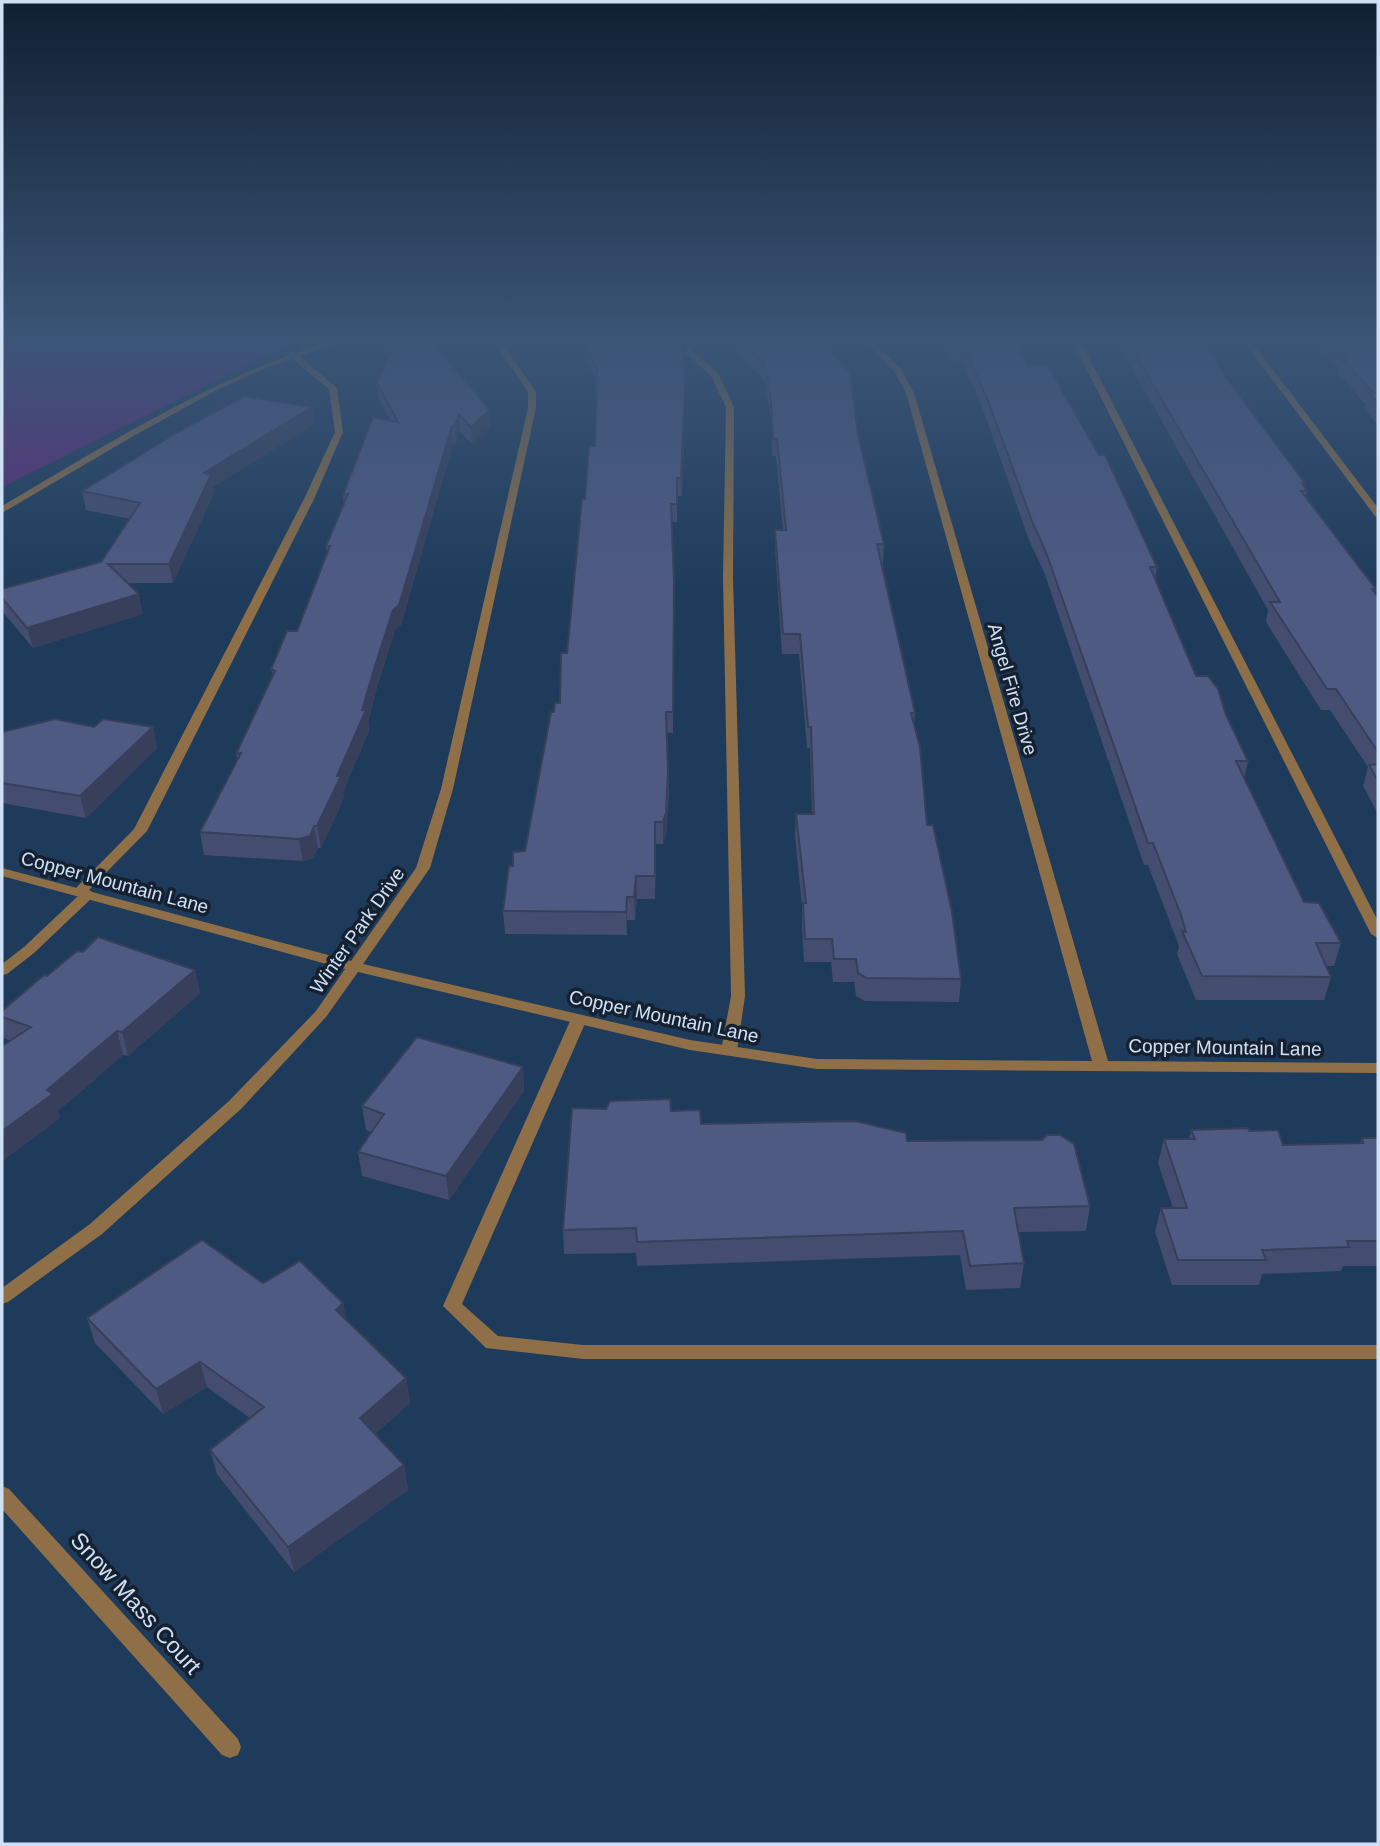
<svg xmlns="http://www.w3.org/2000/svg" width="1380" height="1846" viewBox="0 0 1380 1846" font-family="Arial,sans-serif">
<style>
.green{fill:#5f2b79}
.lines{fill:none;stroke-linecap:round;stroke-linejoin:round}
.path{stroke:#7b92ac;stroke-width:2.5;stroke-dasharray:2 2;stroke-linecap:butt}
.lane{fill:#8e6f47;fill-rule:evenodd}
.street{fill:#8e6f47;fill-rule:evenodd}
.wall{fill:#444d70}
.shaded-wall{fill:#373f5b}
.building{fill:#4f5a82;stroke:#373f5b;stroke-width:2}
.labels{text-anchor:middle;stroke-width:7;stroke-linejoin:round;paint-order:stroke}
.street-label{font-size:19px;fill:#cfe0f5;stroke:#152130}
.near-street-label{font-size:23px;fill:#cfe0f5;stroke:#152130}
</style>
<rect width="100%" height="100%" fill="#1e3b5b"/>
<polygon class="green" points="2,338 302,338 2,487"/>
<g class="lines">
<polyline class="path" points="2,343 54,342 82,338"/>
<g class="lane">
<polygon points="669,338 677,338 718,373 734,407 733,577 745,996 737,1051 734,1055 724,1055 721,1051 731,996 723,577 726,407 711,376"/>
<polygon points="1071,338 1079,338 1378,921 1378,938 1371,934"/>
<polygon points="289,352 295,352 337,388 343,432 315,497 147,831 89,890 95,894 93,897 34,953 7,974 2,975 2,964 24,947 78,896 73,892 75,889 134,829 305,497 335,432 329,389 289,356"/>
<polygon points="579,1014 587,1019 462,1304 498,1336 583,1345 1378,1345 1378,1359 583,1359 486,1348 443,1306 571,1019"/>
</g>
<g class="street">
<path d="M 339,338 L 351,338 L 259,371 L 215,391 L 130,438 L 2,513 L 2,506 C 111,442 217,375 339,338 Z"/>
<polygon points="491,338 499,338 536,392 536,408 453,789 430,868 363,964 690,1040 817,1059 1092,1061 906,393 895,372 861,338 869,338 901,369 914,393 1108,1061 1378,1063 1378,1073 817,1069 690,1050 358,972 326,1017 241,1109 102,1234 8,1302 2,1304 2,1288 90,1224 229,1101 316,1011 345,969 2,876 2,868 351,961 416,868 441,789 528,408 528,392"/>
<polygon points="1241,338 1249,338 1378,508 1378,517 1375,516"/>
<polygon points="2,1486 9,1489 238,1739 241,1747 238,1755 230,1758 222,1755 2,1509"/>
</g>
</g>
<g class="wall">
<polygon points="381,338 490,410 491,427 472,444 460,432 456,443 453,444 401,625 395,630 377,687 368,722 369,731 343,792 344,798 321,848 318,848 313,858 303,861 204,855 200,832 238,760 236,754 273,676 271,669 297,631 327,552 326,546 344,504 343,495 390,420 379,399 377,383 387,359 382,354"/>
<polygon points="576,338 684,338 685,405 682,496 677,496 677,522 672,522 673,733 667,733 669,793 666,835 663,844 656,844 655,899 637,899 635,920 627,920 627,935 505,934 503,911 513,866 525,851 554,712 560,703 567,653 585,499 595,446 597,383"/>
<polygon points="721,338 818,338 858,435 884,544 883,563 882,563 915,713 914,725 927,825 961,979 959,1002 865,1001 856,996 854,982 833,982 831,962 804,962 802,926 802,906 795,836 796,814 812,814 810,748 807,748 799,654 782,654 775,549 775,530 783,530 776,456 772,456 771,418 765,381"/>
<polygon points="941,338 1016,338 1027,365 1157,567 1155,579 1196,676 1226,715 1248,761 1244,779 1304,902 1341,943 1334,966 1326,966 1331,977 1324,1000 1196,1000 1177,954 1179,947 1176,938 1148,865 1144,865 1044,572 1029,540 985,415 962,361 950,361"/>
<polygon points="1110,338 1202,338 1225,376 1305,483 1304,487 1307,491 1306,497 1376,589 1375,592 1378,597 1378,814 1363,786 1368,767 1330,710 1321,710 1266,622 1268,610 1128,361 1125,361"/>
<polygon points="1310,338 1378,338 1378,425 1364,409 1365,404 1338,373 1339,368"/>
<polygon points="312,407 314,424 213,487 214,493 173,583 128,583 143,614 33,648 2,611 2,589 101,562 130,519 86,510 82,491"/>
<polygon points="94,727 153,727 157,748 86,818 2,803 2,732"/>
<polygon points="195,970 200,993 128,1056 123,1055 58,1111 60,1118 2,1161 2,1046 11,1041 4,1038 2,1031 2,1011 47,976"/>
<polygon points="523,1067 524,1091 449,1200 362,1176 358,1152 372,1132 366,1130 362,1106"/>
<polygon points="671,1111 701,1124 907,1141 1042,1140 1090,1206 1086,1231 1018,1232 1024,1263 1020,1288 966,1290 960,1255 637,1266 636,1253 564,1254 563,1230"/>
<polygon points="1191,1130 1249,1131 1283,1145 1360,1143 1362,1138 1378,1138 1378,1266 1343,1266 1341,1271 1262,1274 1259,1285 1172,1285 1155,1232 1161,1208 1173,1208 1158,1163 1164,1139 1189,1139"/>
<polygon points="263,1283 343,1303 346,1320 406,1378 410,1403 375,1434 404,1465 408,1490 294,1572 217,1474 210,1450 250,1418 207,1387 163,1414 95,1343 87,1318"/>
</g>
<g class="shaded-wall">
<polygon points="685,388 685,405 682,496 681,478"/>
<polygon points="312,407 314,424 213,487 214,493 173,583 169,564 204,473"/>
<polygon points="490,410 491,427 472,444 471,427"/>
<polygon points="459,415 460,432 456,443 455,426"/>
<polygon points="452,426 453,444 401,625 395,630 377,687 368,722 369,731 343,792 344,798 321,848 317,826 362,710 375,666"/>
<polygon points="139,594 143,614 33,648 27,628"/>
<polygon points="153,727 157,748 86,818 80,796"/>
<polygon points="668,771 666,835 663,844 663,822"/>
<polygon points="314,826 318,848 313,858 303,861 299,839"/>
<polygon points="636,876 637,899 635,920 634,897"/>
<polygon points="627,897 627,935 626,912"/>
<polygon points="195,970 200,993 128,1056 122,1032"/>
<polygon points="117,1031 123,1055 58,1111 60,1118 2,1161 2,1131 47,1090"/>
<polygon points="523,1067 524,1091 449,1200 446,1176"/>
<polygon points="343,1303 348,1328 336,1310"/>
<polygon points="200,1362 207,1387 163,1414 156,1389"/>
<polygon points="406,1378 410,1403 365,1443 360,1418"/>
<polygon points="404,1465 408,1490 294,1572 288,1547"/>
</g>
<g class="building">
<polygon points="381,338 429,338 490,410 471,427 459,415 455,426 452,426 399,605 393,610 375,666 362,710 366,710 337,776 341,776 317,826 314,826 310,836 299,839 200,832 241,753 236,754 275,671 271,669 287,631 297,631 330,546 326,546 348,494 343,495 373,417 398,422 377,383 392,349"/>
<polygon points="582,338 683,338 684,339 685,388 681,478 677,478 677,504 671,504 674,582 673,712 666,712 668,771 666,813 663,822 655,822 655,876 636,876 634,897 627,897 626,912 503,911 509,866 513,866 513,852 525,851 551,712 554,712 555,703 560,703 561,653 567,653 582,499 585,499 589,446 595,446 597,369"/>
<polygon points="737,338 818,338 850,373 858,435 884,544 877,544 915,713 911,713 920,747 927,825 933,825 952,912 961,979 867,978 858,973 856,959 834,959 832,939 805,939 803,903 806,903 796,814 814,814 811,727 808,727 800,634 783,634 775,530 786,530 777,439 773,439 771,401 765,364"/>
<polygon points="949,338 1016,338 1027,365 1047,364 1099,455 1105,455 1157,567 1150,567 1196,676 1208,676 1218,689 1226,715 1248,761 1236,761 1304,902 1319,903 1341,943 1316,943 1331,977 1202,976 1182,931 1186,932 1181,915 1153,843 1148,843 1046,552 1032,521 987,398 963,345 951,345"/>
<polygon points="1122,338 1202,338 1225,376 1305,483 1302,483 1307,491 1301,491 1376,589 1372,589 1378,597 1378,752 1336,689 1327,689 1270,602 1280,602 1130,345 1127,345"/>
<polygon points="1329,338 1378,338 1378,403 1368,392 1373,392 1341,357 1348,357"/>
<polygon points="244,396 312,407 204,473 211,475 169,564 108,564 139,594 27,628 2,598 2,589 101,562 140,503 82,491 178,432"/>
<polygon points="55,719 94,727 103,719 153,727 80,796 2,783 2,732"/>
<polygon points="1378,764 1378,781 1369,765"/>
<polygon points="98,937 195,970 122,1032 117,1031 47,1090 53,1094 2,1131 2,1046 31,1027 2,1017 2,1011 44,975 47,976 77,951 83,952"/>
<polygon points="417,1037 523,1067 446,1176 358,1152 384,1114 362,1106"/>
<polygon points="670,1099 671,1111 700,1110 701,1124 855,1121 906,1133 907,1141 1042,1140 1047,1135 1060,1135 1074,1144 1090,1206 1014,1208 1024,1263 970,1266 963,1231 637,1242 636,1228 563,1230 572,1108 606,1109 610,1101"/>
<polygon points="1248,1128 1249,1131 1278,1130 1283,1145 1363,1143 1362,1138 1378,1138 1378,1241 1347,1241 1349,1247 1262,1250 1266,1260 1178,1260 1161,1208 1187,1208 1164,1139 1195,1139 1191,1130"/>
<polygon points="202,1240 263,1283 300,1261 343,1303 336,1310 406,1378 360,1418 404,1465 288,1547 210,1450 264,1407 200,1362 156,1389 87,1318"/>
</g>
<linearGradient id="sky" x2="0" y2="1"><stop stop-color="#102032"/><stop offset="0.57" stop-color="#3b5577"/><stop offset="1" stop-color="#3b5577" stop-opacity="0"/></linearGradient>
<rect width="1380" height="596" fill="url(#sky)"/>
<g class="labels">
<g class="street-label">
<text transform="translate(1013 689) rotate(74)" y="7">Angel Fire Drive</text>
<text transform="translate(115 882) rotate(15)" y="7">Copper Mountain Lane</text>
<text transform="translate(357 930) rotate(-55)" y="7">Winter Park Drive</text>
<text transform="translate(664 1016) rotate(12)" y="7">Copper Mountain Lane</text>
<text transform="translate(1225 1047) rotate(1)" y="7">Copper Mountain Lane</text>
</g>
<g class="near-street-label">
<text transform="translate(136 1603) rotate(48)" y="8">Snow Mass Court</text>
</g>
</g>
<rect width="1380" height="1846" fill="none" stroke="#cfe0f5" stroke-width="7"/>
</svg>
